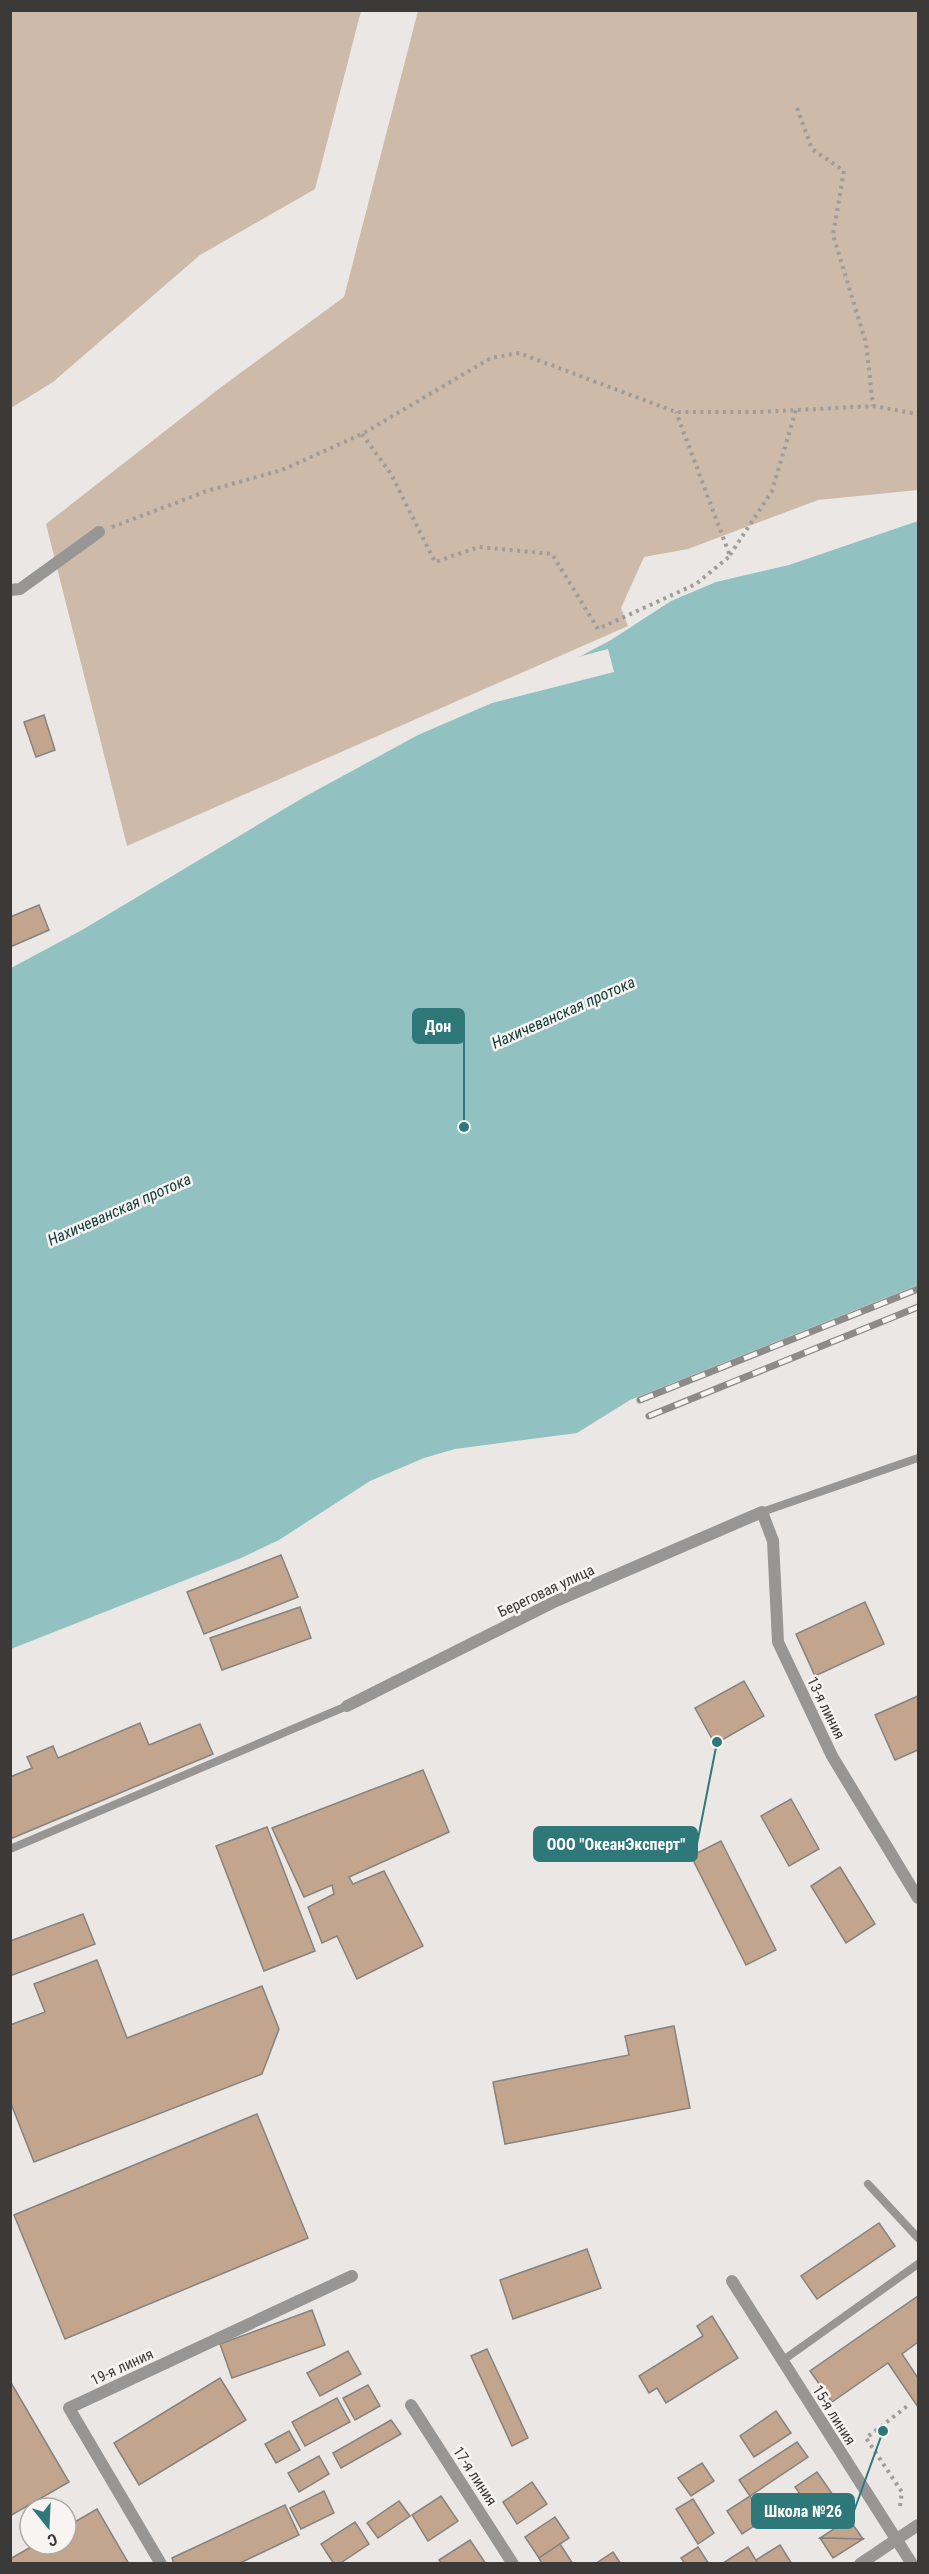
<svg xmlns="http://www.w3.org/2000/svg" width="929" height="2574" viewBox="0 0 929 2574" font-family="'Roboto Condensed',sans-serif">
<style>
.green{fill:#cdbaa9}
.water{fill:#92c1c1}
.pier{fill:#eae7e4}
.building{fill:#c2a58c;stroke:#85827f;stroke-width:1.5}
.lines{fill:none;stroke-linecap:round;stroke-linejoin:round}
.path{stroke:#9f9c9a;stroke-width:4;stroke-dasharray:3 4.5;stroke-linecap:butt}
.lane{stroke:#989695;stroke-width:8}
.street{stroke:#989695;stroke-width:12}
.rail-casing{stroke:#8d8b89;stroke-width:7}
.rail{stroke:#f8f4f1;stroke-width:4.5;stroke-dasharray:14;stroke-linecap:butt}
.labels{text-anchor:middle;stroke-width:5;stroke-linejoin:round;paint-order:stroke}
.street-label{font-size:15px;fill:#3b3a39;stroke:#f8f4f1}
.water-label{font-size:16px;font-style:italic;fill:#0e3b3b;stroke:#f8f4f1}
.leader{fill:none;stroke:#2f7879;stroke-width:2}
.callout-dot{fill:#2f7879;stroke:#f8f4f1;stroke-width:2}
.callout{fill:#2f7879;stroke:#2f7879;stroke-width:2}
.callout-label{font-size:16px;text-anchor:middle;font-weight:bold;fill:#fff}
</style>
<rect width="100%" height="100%" fill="#eae7e4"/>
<g class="green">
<polygon points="11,10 361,11 315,189 200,255 53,382 11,408"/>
<polygon points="418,11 918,11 918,490 818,500 688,549 644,557 621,608 628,626 127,846 46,524 220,388 344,297"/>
</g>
<polygon class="water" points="918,521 918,1285 630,1400 577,1433 455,1449 424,1458 370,1481 279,1540 241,1558 11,1649 11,968 82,930 306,796 418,735 492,703 611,640 671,601 716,582 789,565"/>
<polygon class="pier" points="608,649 614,672 492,703 492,700 563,661"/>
<g class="building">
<polygon points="44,715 55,750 36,757 24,722"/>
<polygon points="39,905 49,930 10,947 10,917"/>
<polygon points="281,1555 298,1597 204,1634 187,1592"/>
<polygon points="865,1602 884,1644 815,1676 796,1634"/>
<polygon points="300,1607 311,1638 222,1670 210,1638"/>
<polygon points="744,1681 764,1716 715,1744 695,1708"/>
<polygon points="918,1696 918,1750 895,1760 875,1715"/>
<polygon points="140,1723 149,1745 200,1724 213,1754 10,1839 10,1777 32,1768 27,1757 53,1746 58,1758"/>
<polygon points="423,1770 449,1832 349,1877 353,1884 384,1871 423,1946 357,1979 337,1936 322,1943 308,1907 334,1894 332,1885 304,1897 272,1828"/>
<polygon points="791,1799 819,1849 789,1866 761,1816"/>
<polygon points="267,1827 315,1951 264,1971 216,1846"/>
<polygon points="721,1841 776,1950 746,1965 691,1856"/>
<polygon points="840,1867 875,1924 846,1943 811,1886"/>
<polygon points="83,1914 95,1944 10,1976 10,1941"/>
<polygon points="97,1960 127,2038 262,1986 279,2029 262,2074 34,2162 10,2101 10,2025 45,2012 34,1984"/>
<polygon points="674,2026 690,2108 505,2144 493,2082 629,2055 625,2036"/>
<polygon points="257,2114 308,2238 65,2339 14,2215"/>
<polygon points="879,2223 895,2246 817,2299 801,2276"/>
<polygon points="587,2249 601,2288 513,2319 500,2280"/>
<polygon points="918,2296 918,2342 902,2354 918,2378 918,2407 888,2363 832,2402 810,2371"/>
<polygon points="312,2310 325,2345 232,2378 220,2344"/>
<polygon points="712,2316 738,2358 666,2403 657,2388 649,2393 639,2376 703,2336 697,2326"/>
<polygon points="487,2349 528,2438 512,2446 471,2356"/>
<polygon points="348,2351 361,2374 320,2396 307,2373"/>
<polygon points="220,2378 246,2420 139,2485 114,2443"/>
<polygon points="10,2381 69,2482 10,2516"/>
<polygon points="368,2385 380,2406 355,2420 343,2398"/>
<polygon points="337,2398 350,2422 305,2446 292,2422"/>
<polygon points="776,2411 791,2433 754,2457 740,2436"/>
<polygon points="391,2420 401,2434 341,2468 333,2453"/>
<polygon points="289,2431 300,2450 276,2463 265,2444"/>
<polygon points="797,2442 808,2457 750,2496 739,2480"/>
<polygon points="319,2456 329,2474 299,2492 288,2473"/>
<polygon points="702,2463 714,2481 691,2496 678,2478"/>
<polygon points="817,2472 833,2495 811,2510 795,2487"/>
<polygon points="532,2482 547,2504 517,2524 503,2502"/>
<polygon points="324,2491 334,2513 301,2529 290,2508"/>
<polygon points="441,2496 458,2521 428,2541 412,2515"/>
<polygon points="750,2496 765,2519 742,2534 727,2511"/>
<polygon points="693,2499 714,2533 698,2544 676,2509"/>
<polygon points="399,2501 410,2516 378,2538 367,2523"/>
<polygon points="285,2505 299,2535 238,2564 174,2564 172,2558"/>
<polygon points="97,2509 129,2564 10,2564 10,2559 36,2544 66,2544 66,2527"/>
<polygon points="555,2517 569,2538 539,2558 525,2537"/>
<polygon points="849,2519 863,2539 820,2538"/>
<polygon points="355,2522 369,2544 339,2564 334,2564 321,2544"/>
<polygon points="820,2538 863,2539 833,2558"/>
<polygon points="470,2540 486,2564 442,2564 439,2560"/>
<polygon points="560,2544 573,2564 542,2564 539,2558"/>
<polygon points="780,2545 792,2564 758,2564 756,2560"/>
<polygon points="698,2547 709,2564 685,2564 681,2558"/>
<polygon points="748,2547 758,2564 723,2563"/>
<polygon points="613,2552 621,2564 595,2564"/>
</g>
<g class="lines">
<g class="path">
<polyline points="797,108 812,149 844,171 833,235 866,343 873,406"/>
<polyline points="362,434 391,474 435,562 479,547 552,554 598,629 696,584 730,556 676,412"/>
<polyline points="112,527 207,491 282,470 362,434 491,358 519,353 676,412 760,412 873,406 918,414"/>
<polyline points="730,555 772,491 796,410"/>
<polyline points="900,2506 902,2492 866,2438 910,2404"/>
</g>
<g class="lane">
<polyline points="762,1512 918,1458"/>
<polyline points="10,1849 347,1706"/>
<polyline points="868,2184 918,2238"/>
<polyline points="782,2361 918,2264"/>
</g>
<g class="street">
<polyline points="10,590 20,589 99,532"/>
<polyline points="347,1706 556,1601 762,1512 773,1541 778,1642 832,1756 918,1898"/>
<polyline points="732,2281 912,2564"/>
<polyline points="411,2405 513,2564"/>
<polyline points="161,2564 69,2408 352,2276"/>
<polyline points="860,2564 918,2525"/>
</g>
<defs>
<g id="rail">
<polyline points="640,1400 918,1289"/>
<polyline points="649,1416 918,1307"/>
</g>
</defs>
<use href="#rail" class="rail-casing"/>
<use href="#rail" class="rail"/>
</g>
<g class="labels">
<g class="street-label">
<text transform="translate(546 1591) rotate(-25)" y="5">Береговая улица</text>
<text transform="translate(826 1708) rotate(64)" y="5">13-я линия</text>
<text transform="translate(122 2367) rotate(-25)" y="5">19-я линия</text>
<text transform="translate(834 2415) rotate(58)" y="5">15-я линия</text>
<text transform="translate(475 2476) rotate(57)" y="5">17-я линия</text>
</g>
<g class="water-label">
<text transform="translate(563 1012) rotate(-24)" y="6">Нахичеванская протока</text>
<text transform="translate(119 1209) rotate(-24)" y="6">Нахичеванская протока</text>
</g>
</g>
<path class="leader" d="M464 1127L464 1026M717 1742L697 1844M883 2431L854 2511"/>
<g class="callout-dot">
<circle cx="464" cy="1127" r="6"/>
<circle cx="717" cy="1742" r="6"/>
<circle cx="883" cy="2431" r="6"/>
</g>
<g class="callout">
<rect x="413" y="1009" width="51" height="34" rx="6"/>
<rect x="534" y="1827" width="163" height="34" rx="6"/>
<rect x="752" y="2494" width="102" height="34" rx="6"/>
</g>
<g class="callout-label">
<text x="438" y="1032">Дон</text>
<text x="616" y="1850">ООО "ОкеанЭксперт"</text>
<text x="803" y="2517">Школа №26</text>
</g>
<rect width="929" height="2574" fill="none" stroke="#3b3a39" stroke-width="24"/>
<g transform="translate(48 2526) rotate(162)"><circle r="28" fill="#f8f4f1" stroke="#acaaa7" stroke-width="1.5"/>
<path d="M0-4.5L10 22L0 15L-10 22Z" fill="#2f7879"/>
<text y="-9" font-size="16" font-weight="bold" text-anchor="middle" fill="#3b3a39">С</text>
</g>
</svg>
